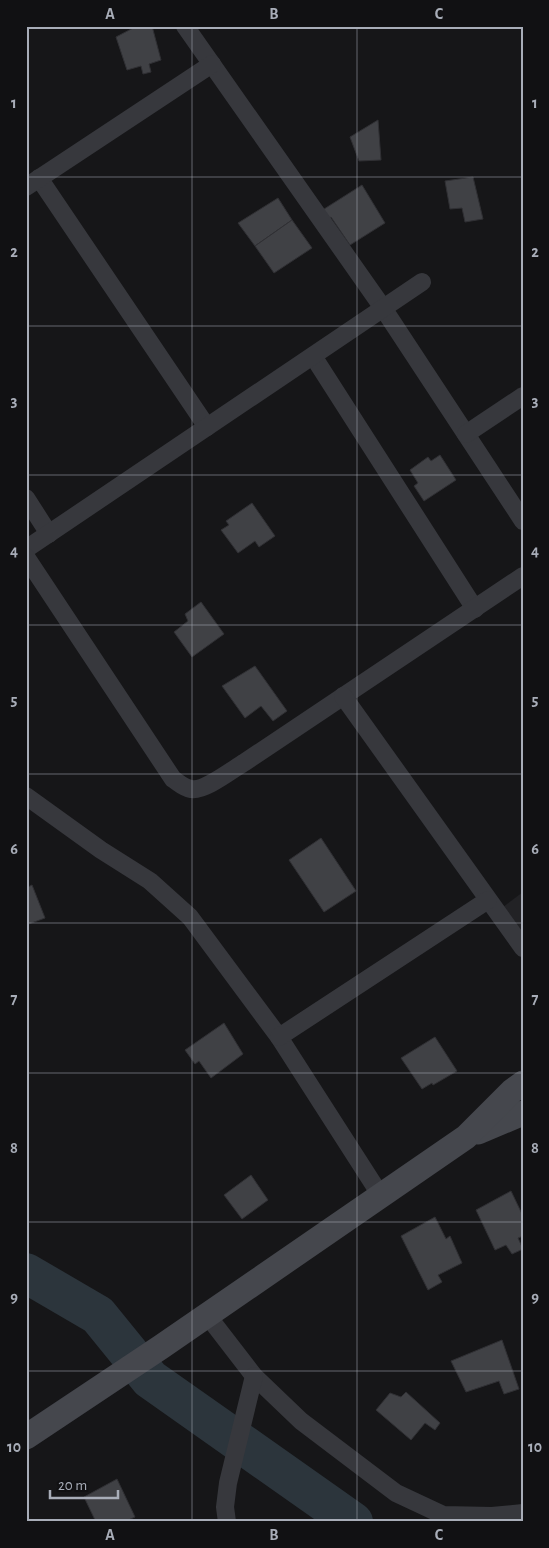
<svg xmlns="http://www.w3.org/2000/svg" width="549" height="1548" viewBox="0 0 549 1548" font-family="'Alegreya Sans',sans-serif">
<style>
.built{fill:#222225}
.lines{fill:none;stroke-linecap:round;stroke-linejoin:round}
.river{stroke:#2c353c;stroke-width:40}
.building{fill:#404145;stroke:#303034}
.minor{stroke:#37383d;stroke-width:18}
.secondary{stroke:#45474d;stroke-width:25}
.grid{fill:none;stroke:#a8adb8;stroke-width:1;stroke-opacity:0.55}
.neatline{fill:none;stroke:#a8adb8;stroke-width:2}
.grid-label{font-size:16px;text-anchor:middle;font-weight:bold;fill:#a8adb8}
</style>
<rect width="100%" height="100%" fill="#161618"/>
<polygon class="built" points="523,892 523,933 503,907"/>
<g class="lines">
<polyline class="river" points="26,1273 98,1315 150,1379 353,1522"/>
</g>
<g class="building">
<polygon points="137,26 152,26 161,60 149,64 151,72 143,74 141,66 127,70 116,37"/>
<polygon points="378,120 381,160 359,161 350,137"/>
<polygon points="473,177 483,219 465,222 462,208 450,209 445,181"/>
<polygon points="362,185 385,223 350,245 331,217 327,220 321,211"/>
<polygon points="278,198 292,220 255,246 238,223"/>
<polygon points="292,220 312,248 274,273 255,246"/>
<polygon points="440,455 456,480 424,501 414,486 418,483 410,470 428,457 431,461"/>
<polygon points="252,503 275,536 259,547 255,541 238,553 221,530 229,525 226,521"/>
<polygon points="201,602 224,634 192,657 174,632 188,621 185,614"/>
<polygon points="255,666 287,711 273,721 261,706 245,718 222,686"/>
<polygon points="321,838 356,891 324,912 289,860"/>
<polygon points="32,885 45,918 26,925 26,888"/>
<polygon points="224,1023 243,1054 211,1078 199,1061 195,1064 185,1050"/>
<polygon points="435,1037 457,1071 433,1085 432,1083 422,1089 401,1058"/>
<polygon points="251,1175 268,1200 242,1219 224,1195"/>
<polygon points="511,1191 523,1216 523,1236 518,1238 523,1249 512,1254 506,1245 495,1250 476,1210"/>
<polygon points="435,1217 446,1239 450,1236 462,1263 438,1275 442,1282 428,1290 401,1236"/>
<polygon points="502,1340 519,1389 504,1394 499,1381 466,1392 451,1361"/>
<polygon points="406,1392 440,1423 435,1430 425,1423 411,1440 376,1410 390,1393 401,1397"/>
<polygon points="117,1479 135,1517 124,1522 96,1522 84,1497"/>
</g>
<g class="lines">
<g class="minor">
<polyline points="185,26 383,308 523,521"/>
<polyline points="39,178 207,427"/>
<polyline points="26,187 212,64"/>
<polyline points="313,356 475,609"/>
<polyline points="466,434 523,396"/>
<polyline points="26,498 49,534"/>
<polyline points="26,549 422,282"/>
<path d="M 26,557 L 173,779 C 179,783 184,788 191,789 C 204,792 233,769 245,762 L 523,576"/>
<polyline points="343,696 523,948"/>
<polyline points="26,796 101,850 150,881 190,917 279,1037 381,1196"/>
<polyline points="279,1037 488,900"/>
<polyline points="207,1315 254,1376 301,1421 396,1493 443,1515 492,1516 523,1513"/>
<polyline points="227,1522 225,1507 228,1483 254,1376"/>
</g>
<g class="secondary">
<polyline points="478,1132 523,1113"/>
<polyline points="26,1437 161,1347 466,1137 512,1091 523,1083"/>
</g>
</g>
<path class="grid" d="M 192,26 L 192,1522M 357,26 L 357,1522M 26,177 L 523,177M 26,326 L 523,326M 26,475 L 523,475M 26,625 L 523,625M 26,774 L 523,774M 26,923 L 523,923M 26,1073 L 523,1073M 26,1222 L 523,1222M 26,1371 L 523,1371"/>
<rect width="549" height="1548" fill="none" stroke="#111113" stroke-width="55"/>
<path d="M50 1490v8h68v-8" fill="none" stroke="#a8adb8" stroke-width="2.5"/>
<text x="58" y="1490" font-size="15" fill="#a8adb8" stroke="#111113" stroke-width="4" paint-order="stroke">20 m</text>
<rect x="28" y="28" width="494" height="1492" class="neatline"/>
<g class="grid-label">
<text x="110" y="19">A</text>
<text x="274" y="19">B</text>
<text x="439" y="19">C</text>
<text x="14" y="108">1</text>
<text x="535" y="108">1</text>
<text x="14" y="257">2</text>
<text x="535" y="257">2</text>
<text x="14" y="406">3</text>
<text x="535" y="406">3</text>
<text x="14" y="556">4</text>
<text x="535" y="556">4</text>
<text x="14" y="705">5</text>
<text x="535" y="705">5</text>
<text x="14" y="854">6</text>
<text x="535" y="854">6</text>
<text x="14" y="1004">7</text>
<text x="535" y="1004">7</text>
<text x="14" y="1153">8</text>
<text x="535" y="1153">8</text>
<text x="14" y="1302">9</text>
<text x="535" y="1302">9</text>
<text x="14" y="1452">10</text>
<text x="535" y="1452">10</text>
<text x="110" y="1540">A</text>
<text x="274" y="1540">B</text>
<text x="439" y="1540">C</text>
</g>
</svg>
